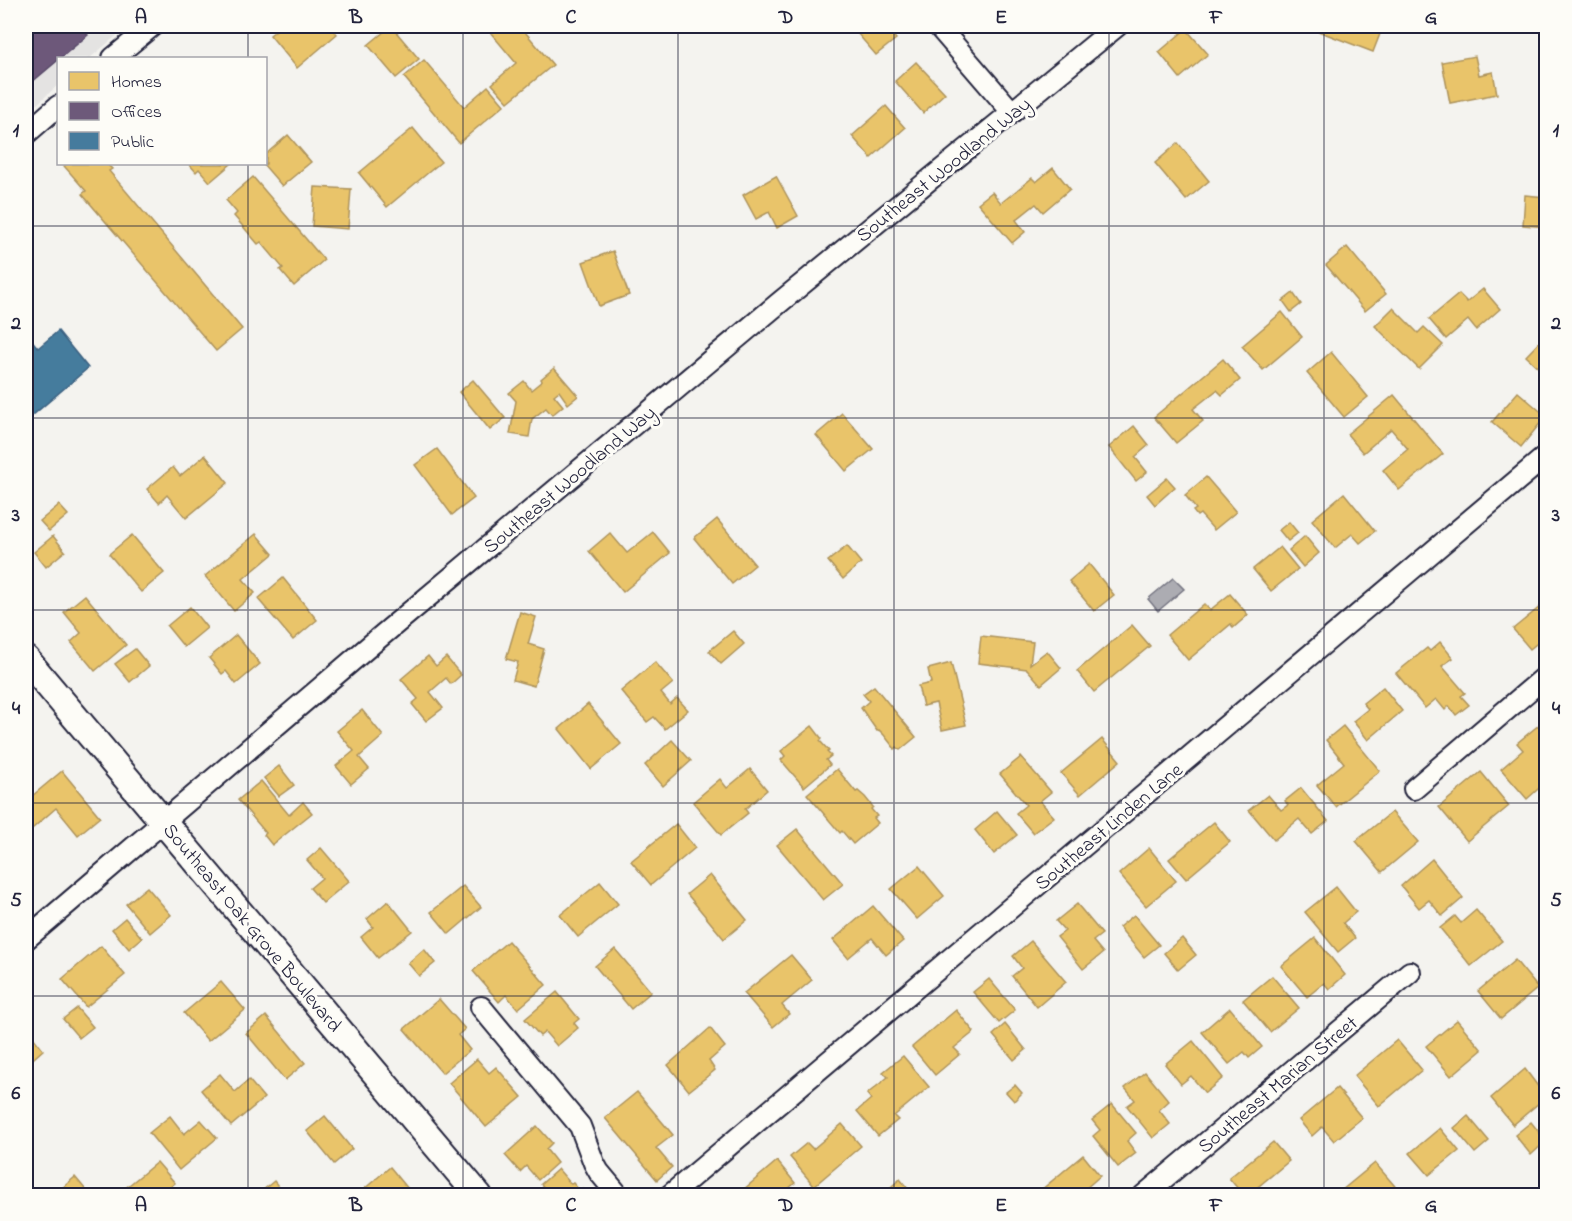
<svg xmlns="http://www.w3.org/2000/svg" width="1572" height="1221" viewBox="0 0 1572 1221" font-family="'Indie Flower',sans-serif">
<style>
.built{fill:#e4e3e2}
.water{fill:#acacb2;stroke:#757582;stroke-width:1.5}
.homes{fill:#e9c46a;stroke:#ad935c;stroke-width:1.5}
.offices{fill:#6d597a;stroke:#564867;stroke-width:1.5}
.public{fill:#457b9d;stroke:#3a6080;stroke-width:1.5}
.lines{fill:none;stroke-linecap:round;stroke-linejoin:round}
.minor-casing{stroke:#22223b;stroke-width:24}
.tertiary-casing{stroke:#22223b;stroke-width:30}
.minor{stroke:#fdfcf7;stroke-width:20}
.tertiary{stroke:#fdfcf7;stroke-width:26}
.grid{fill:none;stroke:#22223b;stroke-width:1.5;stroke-opacity:0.55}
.labels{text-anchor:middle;stroke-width:6;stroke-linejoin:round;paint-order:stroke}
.street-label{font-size:20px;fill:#22223b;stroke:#fdfcf7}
.neatline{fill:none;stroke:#22223b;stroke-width:2}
.grid-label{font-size:20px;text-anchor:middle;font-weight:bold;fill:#22223b}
</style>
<rect width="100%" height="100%" fill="#f4f3ef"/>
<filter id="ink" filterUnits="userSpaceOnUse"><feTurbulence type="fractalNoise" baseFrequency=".0167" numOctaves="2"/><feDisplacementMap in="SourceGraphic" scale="12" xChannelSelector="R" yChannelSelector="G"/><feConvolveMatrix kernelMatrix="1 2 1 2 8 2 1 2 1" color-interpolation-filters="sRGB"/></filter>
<g filter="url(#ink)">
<polygon class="built" points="26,26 128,26 90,58 58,58 58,85 26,114"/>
<polygon class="water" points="1173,578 1184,589 1158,611 1148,599"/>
<g class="homes">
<polygon points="281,26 330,26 337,34 297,68 270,35"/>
<polygon points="391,26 419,59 396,78 368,45"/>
<polygon points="485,26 520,26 553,65 508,102 492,84 516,63"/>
<polygon points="851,26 885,26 896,39 876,55"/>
<polygon points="1305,26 1375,26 1373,31 1380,34 1373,52"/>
<polygon points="1186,29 1208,54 1180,78 1159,52"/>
<polygon points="1475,56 1479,75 1493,72 1497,94 1450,103 1442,62"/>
<polygon points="424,60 464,107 488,86 504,105 459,143 404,77"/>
<polygon points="916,62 945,93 923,113 895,81"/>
<polygon points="886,106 905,128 871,158 852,136"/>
<polygon points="413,128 441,162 387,207 359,173"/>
<polygon points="288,135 311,162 282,186 263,164 266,164 266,154"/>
<polygon points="1178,143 1209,181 1186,200 1155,163"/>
<polygon points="67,164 107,164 112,169 109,171 242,329 216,351 82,194 86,191 64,166"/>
<polygon points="189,164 231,164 210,182 199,169 196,172"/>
<polygon points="1053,168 1070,189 1043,212 1036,204 1016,220 1025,232 1012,243 978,203 992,192 1001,203 1032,178 1036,182"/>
<polygon points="776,176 798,216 777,228 769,212 756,219 743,195"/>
<polygon points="253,177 324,260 294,286 280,270 283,268 261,242 258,244 234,216 237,213 226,200"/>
<polygon points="315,187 351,189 348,229 312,226"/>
<polygon points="1525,195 1546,197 1546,227 1523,225"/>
<polygon points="1347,247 1386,294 1365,311 1326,265"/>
<polygon points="613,251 629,295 599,306 583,262"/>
<polygon points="1483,289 1500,309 1476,330 1468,320 1446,339 1429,319 1459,294 1467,302"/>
<polygon points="1293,293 1301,304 1291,312 1283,301"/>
<polygon points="1393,308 1418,333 1424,327 1443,345 1419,369 1375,326"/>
<polygon points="1282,312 1302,337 1263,370 1242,346"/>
<polygon points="1546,335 1546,375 1526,356"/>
<polygon points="1331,352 1368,397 1344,417 1307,373"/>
<polygon points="1223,359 1240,380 1222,395 1217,390 1193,409 1203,421 1176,443 1154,417"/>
<polygon points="554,368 578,396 568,404 559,391 554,395 563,406 552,415 546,408 532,419 529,437 510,434 516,401 509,393 524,381 531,390 542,381 541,379"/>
<polygon points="473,380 505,418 490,430 459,392"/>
<polygon points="1518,392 1546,416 1521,447 1492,422"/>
<polygon points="1394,395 1443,454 1399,490 1383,470 1408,449 1391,429 1363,453 1347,434"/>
<polygon points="842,413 873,449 846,471 816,435"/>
<polygon points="1134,426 1149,445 1135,457 1147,472 1136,481 1109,447"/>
<polygon points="437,449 474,498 452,515 415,465"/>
<polygon points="205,455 228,483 186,518 167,495 159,503 147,489 173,467 180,476"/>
<polygon points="1206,477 1236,512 1214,530 1200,514 1197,516 1193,511 1196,509 1185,495"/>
<polygon points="1167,478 1175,487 1155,505 1147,495"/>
<polygon points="1344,493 1375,531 1360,543 1352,534 1335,548 1312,520"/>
<polygon points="59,505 68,515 49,531 40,521"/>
<polygon points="717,519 755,565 732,584 694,538"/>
<polygon points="1289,522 1298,533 1288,541 1279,530"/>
<polygon points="653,532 670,553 623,592 589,551 610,533 627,553"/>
<polygon points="256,534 273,554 243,579 255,593 234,611 205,576"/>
<polygon points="132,535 164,573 141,592 109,554"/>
<polygon points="53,536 65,551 46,567 34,552"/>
<polygon points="1305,536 1319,553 1303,567 1289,550"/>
<polygon points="847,546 861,563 843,579 828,561"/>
<polygon points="1280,547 1298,569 1271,591 1253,569"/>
<polygon points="1089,564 1114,595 1094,611 1069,581"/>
<polygon points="283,578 317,620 293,640 258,599"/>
<polygon points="1230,594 1248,615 1233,628 1231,624 1188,660 1167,635 1204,604 1210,610"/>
<polygon points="85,595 126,645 95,671 71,642 81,633 64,612"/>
<polygon points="1546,602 1546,636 1530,649 1513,629"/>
<polygon points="190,607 207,628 184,647 167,626"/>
<polygon points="520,612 536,617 528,644 544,649 534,686 513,680 518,662 506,659"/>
<polygon points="1132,625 1150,646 1094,692 1077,671"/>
<polygon points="733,631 744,644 721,664 709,651"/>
<polygon points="236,635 260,664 236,684 226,671 222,674 209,658"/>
<polygon points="981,636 1033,642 1030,664 1047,651 1061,668 1041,685 1027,669 978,663"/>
<polygon points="1440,642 1453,658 1442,666 1465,693 1461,696 1469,705 1456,715 1449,706 1445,710 1436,699 1425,708 1396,673 1427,648 1430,651"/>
<polygon points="135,649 149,666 130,682 115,664"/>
<polygon points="428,656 436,666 446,657 461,675 451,684 446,678 430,692 443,708 426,721 412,704 418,699 401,679"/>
<polygon points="655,662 673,683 661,693 670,704 677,698 688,710 665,729 654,717 647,722 621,691"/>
<polygon points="951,663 966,725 942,730 936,703 923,706 918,686 931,683 928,669"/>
<polygon points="874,686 916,737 900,750 897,747 895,749 884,735 879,730 877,731 861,708 869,701 863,694"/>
<polygon points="1383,687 1402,711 1368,740 1353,721 1368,709 1363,703"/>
<polygon points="588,704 621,744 591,769 559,729"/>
<polygon points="362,710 383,736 359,757 369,769 351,784 336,766 354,751 337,731"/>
<polygon points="1540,724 1546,732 1546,782 1527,799 1501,769 1523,750 1517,743"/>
<polygon points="812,726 822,739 820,741 829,751 827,752 831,756 826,760 830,765 804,787 781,760 785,756 781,751"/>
<polygon points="1343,726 1380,771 1336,807 1317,785 1344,763 1326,740"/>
<polygon points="26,732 31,739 26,744"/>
<polygon points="1102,739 1120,761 1080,795 1061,773"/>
<polygon points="672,740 691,761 663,786 645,765"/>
<polygon points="1021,757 1051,792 1040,801 1054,817 1033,833 1016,813 1026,805 1000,774"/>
<polygon points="279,766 294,785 279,796 264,778"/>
<polygon points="750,769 767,790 745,809 748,813 721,835 693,802 720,779 727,788"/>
<polygon points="837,769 856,792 858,791 865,797 873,807 871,809 877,816 874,818 878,823 853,844 842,831 840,833 807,794"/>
<polygon points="62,771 100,817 78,835 56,808 26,834 26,801"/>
<polygon points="1481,772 1509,806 1467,841 1439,807"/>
<polygon points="261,781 289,815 303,802 312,813 272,845 264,835 266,833 238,800"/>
<polygon points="1301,788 1328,821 1312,834 1299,819 1274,840 1249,810 1268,795 1281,810 1288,805 1285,801"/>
<polygon points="997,811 1017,835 994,854 975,830"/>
<polygon points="1392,812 1418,842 1382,872 1356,841"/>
<polygon points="1214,822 1230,842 1186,879 1169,859"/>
<polygon points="676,824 695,848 651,885 631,861"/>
<polygon points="797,829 843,884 823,900 777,845"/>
<polygon points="321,848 349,881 323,903 310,888 322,878 307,860"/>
<polygon points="1149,848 1176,881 1146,906 1119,874"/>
<polygon points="1432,859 1463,898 1442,916 1429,900 1419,908 1401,886"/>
<polygon points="919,866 944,896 917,919 891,889"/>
<polygon points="710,875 747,920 724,939 687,894"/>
<polygon points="600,882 618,904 578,937 560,915"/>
<polygon points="463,886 481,907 449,934 431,912"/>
<polygon points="147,887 171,915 150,933 126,904"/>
<polygon points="1336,887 1356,912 1343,923 1355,938 1338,952 1305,912"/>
<polygon points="388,901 412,931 378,958 361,937 373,927 367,919"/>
<polygon points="1077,904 1102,934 1093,941 1103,953 1083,969 1057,937 1065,931 1056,921"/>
<polygon points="873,906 903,941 886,955 872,938 848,958 833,940"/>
<polygon points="1476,910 1502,941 1471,966 1440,928 1455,916 1461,923"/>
<polygon points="1134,915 1159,945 1144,957 1119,927"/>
<polygon points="125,918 142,938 129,949 112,929"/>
<polygon points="1182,938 1196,955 1178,970 1164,953"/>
<polygon points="1315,938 1345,975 1329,989 1324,983 1307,997 1281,966"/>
<polygon points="508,941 546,985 518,1009 506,995 499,1002 473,971"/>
<polygon points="1031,941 1066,982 1037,1007 1012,976 1022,968 1013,956"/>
<polygon points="101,946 125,975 86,1007 62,979"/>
<polygon points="424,949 435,963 419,976 408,963"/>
<polygon points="615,949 651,992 631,1009 595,966"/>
<polygon points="791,955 812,980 782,1005 789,1014 773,1027 744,993"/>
<polygon points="1515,960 1538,988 1501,1019 1478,991"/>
<polygon points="1272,976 1299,1008 1270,1032 1243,1000"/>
<polygon points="989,979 1015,1010 999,1023 973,992"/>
<polygon points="221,982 245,1010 208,1041 184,1013"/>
<polygon points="557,992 579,1019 574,1023 578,1028 557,1046 545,1032 540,1036 525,1019"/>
<polygon points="439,999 465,1029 458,1035 470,1050 442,1073 404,1029"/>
<polygon points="77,1008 93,1027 79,1038 63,1019"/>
<polygon points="1230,1008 1262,1047 1249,1058 1244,1052 1229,1064 1202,1032"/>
<polygon points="956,1010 974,1032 954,1048 960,1054 935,1075 912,1047"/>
<polygon points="266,1016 305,1063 285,1080 246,1033"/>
<polygon points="1457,1020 1482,1050 1451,1076 1426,1046"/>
<polygon points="1005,1024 1026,1050 1014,1060 993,1035"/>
<polygon points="26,1028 43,1050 26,1065"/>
<polygon points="710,1028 725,1047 709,1061 715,1070 689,1091 668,1065"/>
<polygon points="1397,1040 1422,1070 1379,1106 1354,1076"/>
<polygon points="1193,1041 1223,1078 1205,1093 1191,1076 1181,1084 1165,1064"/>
<polygon points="903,1056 929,1087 894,1116 898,1120 878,1136 857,1111 871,1099 867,1094 888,1077 883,1072"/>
<polygon points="477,1059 489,1073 496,1067 522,1097 486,1127 449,1083"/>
<polygon points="1525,1069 1546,1097 1513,1125 1491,1098"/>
<polygon points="1145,1072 1169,1101 1159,1110 1170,1124 1153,1138 1127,1106 1135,1100 1125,1088"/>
<polygon points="220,1074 235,1092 249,1080 264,1098 231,1126 201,1090"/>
<polygon points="1015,1085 1022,1093 1014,1101 1006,1092"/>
<polygon points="1337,1088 1362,1118 1334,1141 1322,1127 1312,1136 1299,1120"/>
<polygon points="637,1092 673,1135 656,1148 672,1167 657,1180 605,1118"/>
<polygon points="1112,1104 1136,1133 1127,1141 1136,1153 1118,1167 1093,1136 1100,1130 1092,1120"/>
<polygon points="170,1116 184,1134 201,1120 217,1138 179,1170 149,1133"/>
<polygon points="325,1116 352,1149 334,1164 307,1131"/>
<polygon points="1468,1116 1489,1141 1475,1153 1454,1128"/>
<polygon points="1531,1122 1546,1141 1531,1155 1515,1135"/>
<polygon points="842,1124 861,1146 814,1186 790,1157 807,1143 813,1149"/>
<polygon points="537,1126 552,1143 546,1149 557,1163 538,1180 526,1166 520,1172 505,1155"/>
<polygon points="1440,1128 1459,1151 1429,1175 1410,1153"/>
<polygon points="1273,1142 1289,1161 1247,1196 1244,1196 1229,1178"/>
<polygon points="1083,1155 1100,1176 1077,1196 1043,1196 1040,1191"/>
<polygon points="777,1161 795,1183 780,1196 736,1196"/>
<polygon points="157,1162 175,1183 160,1196 128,1196 123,1190"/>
<polygon points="1375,1163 1400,1192 1396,1196 1336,1195"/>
<polygon points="390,1167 414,1196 356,1196"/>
<polygon points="558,1169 571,1184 573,1183 580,1191 582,1189 588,1196 551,1196 541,1184"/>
<polygon points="75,1177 91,1196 53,1196"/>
<polygon points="900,1179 913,1195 888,1196 885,1192"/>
<polygon points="274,1181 286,1196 256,1196"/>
</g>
<polygon class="offices" points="26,26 80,26 88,35 31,83 26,76"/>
<polygon class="public" points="58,331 88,368 26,421 26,333 38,348"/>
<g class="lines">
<defs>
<g id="minor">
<polyline points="938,26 1012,112"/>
<polyline points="113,58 152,26"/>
<polyline points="26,134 58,106"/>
<polyline points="1414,789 1546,676"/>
<polyline points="26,939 380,637 779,303 1117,26"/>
<polyline points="481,1007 580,1126 594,1163 599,1172 619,1196"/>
<polyline points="669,1196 1546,456"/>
<polyline points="1143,1196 1410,972"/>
</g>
<polyline id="tertiary" points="26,659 479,1196"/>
</defs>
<use href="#minor" class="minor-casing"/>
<use href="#tertiary" class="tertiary-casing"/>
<use href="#minor" class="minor"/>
<use href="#tertiary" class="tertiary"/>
</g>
</g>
<path class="grid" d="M 248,26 L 248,58M 463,26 L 463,1196M 678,26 L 678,1196M 894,26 L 894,1196M 1109,26 L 1109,1196M 1324,26 L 1324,1196M 248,164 L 248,1196M 26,226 L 1546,226M 26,418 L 1546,418M 26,610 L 1546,610M 26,803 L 1546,803M 26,996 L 1546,996"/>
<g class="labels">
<g class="street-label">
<text transform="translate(943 169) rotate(-39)" y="7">Southeast Woodland Way</text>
<text transform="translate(569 479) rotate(-40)" y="7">Southeast Woodland Way</text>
<text transform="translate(1108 826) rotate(-40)" y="7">Southeast Linden Lane</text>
<text transform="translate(253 927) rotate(50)" y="7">Southeast Oak Grove Boulevard</text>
<text transform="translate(1277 1084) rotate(-40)" y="7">Southeast Marian Street</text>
</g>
</g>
<rect width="1572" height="1221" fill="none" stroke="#fdfcf7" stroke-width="66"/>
<rect x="57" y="57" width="210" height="108" fill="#fdfcf7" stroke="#a5a5ac" stroke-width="1.5"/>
<rect x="69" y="72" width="30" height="18" fill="#e9c46a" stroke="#a5a5ac" stroke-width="1.5"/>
<text x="111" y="87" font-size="18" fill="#22223b">Homes</text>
<rect x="69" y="102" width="30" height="18" fill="#6d597a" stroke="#a5a5ac" stroke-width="1.5"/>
<text x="111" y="117" font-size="18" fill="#22223b">Offices</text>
<rect x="69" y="132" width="30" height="18" fill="#457b9d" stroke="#a5a5ac" stroke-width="1.5"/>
<text x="111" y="147" font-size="18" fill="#22223b">Public</text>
<rect x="33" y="33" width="1506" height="1155" class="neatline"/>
<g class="grid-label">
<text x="141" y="23">A</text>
<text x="356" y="23">B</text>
<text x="571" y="23">C</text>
<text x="786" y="23">D</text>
<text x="1001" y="23">E</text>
<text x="1216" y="23">F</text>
<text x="1431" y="23">G</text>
<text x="16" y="136">1</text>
<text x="1556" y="136">1</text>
<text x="16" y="329">2</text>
<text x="1556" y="329">2</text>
<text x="16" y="521">3</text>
<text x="1556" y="521">3</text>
<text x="16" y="714">4</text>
<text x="1556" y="714">4</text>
<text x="16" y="906">5</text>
<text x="1556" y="906">5</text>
<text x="16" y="1099">6</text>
<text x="1556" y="1099">6</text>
<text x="141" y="1211">A</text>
<text x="356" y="1211">B</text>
<text x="571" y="1211">C</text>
<text x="786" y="1211">D</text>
<text x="1001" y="1211">E</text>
<text x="1216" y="1211">F</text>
<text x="1431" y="1211">G</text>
</g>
</svg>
